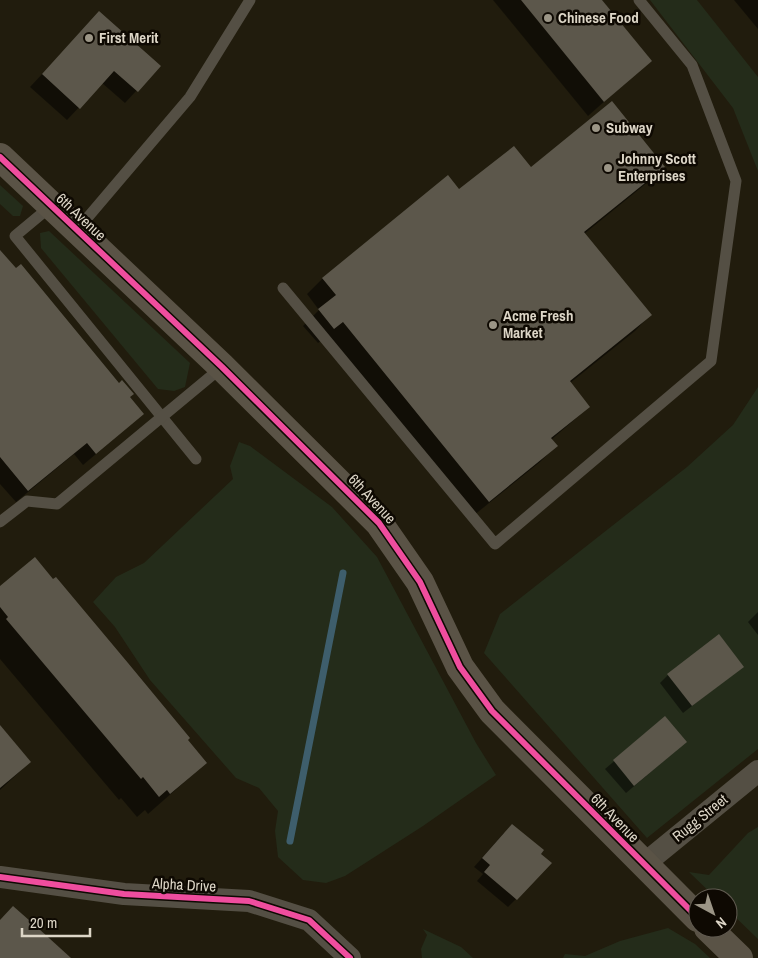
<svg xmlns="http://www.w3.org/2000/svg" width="758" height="958" viewBox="0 0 758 958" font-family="'Archivo Narrow',sans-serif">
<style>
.green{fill:#242c1a}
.shadow{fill:#0007}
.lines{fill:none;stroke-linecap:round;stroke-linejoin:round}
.stream{stroke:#3e5e6c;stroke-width:7}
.building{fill:#5c574b}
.lane{stroke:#544f44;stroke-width:11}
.street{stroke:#544f44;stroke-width:22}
.secondary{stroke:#5a5346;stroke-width:28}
.cycleway-casing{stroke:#0e0902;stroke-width:9}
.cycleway{stroke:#ef4d9e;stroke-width:6}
.poi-dot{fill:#9b9586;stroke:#0e0902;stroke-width:2}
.labels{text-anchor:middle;stroke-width:5;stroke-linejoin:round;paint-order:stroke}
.poi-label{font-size:15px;font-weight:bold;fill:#ddd6c7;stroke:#0e0902;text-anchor:start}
.street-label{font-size:15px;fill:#ddd6c7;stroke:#0e0902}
</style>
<rect width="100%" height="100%" fill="#211c0d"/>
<g class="green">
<polygon points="650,0 697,0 758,77 758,171 733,108"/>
<polygon points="0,185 23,206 20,216 13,216 0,204"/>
<polygon points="49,231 190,363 185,387 174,391 158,389 41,248 40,233"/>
<polygon points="758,387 758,749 647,838 484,653 500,614 687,467 733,425"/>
<polygon points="239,442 250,446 332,507 377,557 476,743 496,775 423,826 345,876 326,883 303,880 278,857 275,831 278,811 259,788 236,778 150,680 115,627 93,602 116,577 144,563 233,479 230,466"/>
<polygon points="758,827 758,939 728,910 728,898 716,898 689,872 709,875 748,833"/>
<polygon points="668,928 695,944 710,958 563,958 565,954 585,956 620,941"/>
<polygon points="423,929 461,947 473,958 422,958 421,949 427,935"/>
</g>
<g class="shadow">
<polygon points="493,0 600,0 650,61 588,116"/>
<polygon points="734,0 758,0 758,29"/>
<polygon points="99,13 159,66 125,103 102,83 67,120 30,87"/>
<polygon points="664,166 648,182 584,234 650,315 635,331 570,383 589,407 551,440 556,446 540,462 473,516 326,337 318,343 303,326 319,310 307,294 322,279 448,177 459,191 531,168"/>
<polygon points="0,270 119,385 143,414 83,465 74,454 16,502 0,484"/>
<polygon points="0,587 186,740 206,763 148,814 145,810 137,817 121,798 119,800 0,659"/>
<polygon points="758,612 758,635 748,622"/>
<polygon points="742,667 683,713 660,683 668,675"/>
<polygon points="665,718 677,750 626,793 605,769"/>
<polygon points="0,727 30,762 0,790"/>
<polygon points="504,833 516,899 508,907 477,881 483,874 474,867"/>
</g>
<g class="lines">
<polyline class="stream" points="290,841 343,573"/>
</g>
<g class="building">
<polygon points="521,0 602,0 652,61 604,102"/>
<polygon points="99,11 161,66 138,92 114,71 80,109 42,74"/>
<polygon points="612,101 665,167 584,232 652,315 570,381 590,407 551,438 558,446 489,502 343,322 334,329 318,309 336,295 322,278 448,175 459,189 514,146 531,167"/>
<polygon points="0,250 16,268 21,264 119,383 122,380 134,394 130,397 144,414 96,454 87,443 28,491 0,457"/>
<polygon points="35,557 53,579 56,577 128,663 190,738 188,740 207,763 170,794 167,790 159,797 143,777 141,779 6,619 8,617 0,607 0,586"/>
<polygon points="719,634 744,667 692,706 667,674"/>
<polygon points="665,716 687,742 634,786 613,760"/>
<polygon points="0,725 31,762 0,788"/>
<polygon points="512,824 544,850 541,854 552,863 517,900 484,872 490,865 482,858"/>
<polygon points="13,906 38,928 71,958 0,958 0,920"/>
</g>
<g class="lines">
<g class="lane">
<polyline points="51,206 15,236 196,459"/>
<polyline points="77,230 190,97 250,0"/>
<polyline points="283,288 495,544 711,361 736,181 692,65 639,0"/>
<polyline points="0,522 27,501 57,504 222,367"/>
</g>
<g class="street">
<polyline points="643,865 758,771"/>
<polyline points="0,877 124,894 249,901 309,920 350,958"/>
</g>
<g class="secondary">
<polyline points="0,157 222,367 379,523 420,582 460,667 492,711 698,918"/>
<polyline points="708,928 739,958"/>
</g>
<defs>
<g id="cycleway">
<polyline points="0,157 222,367 379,523 420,582 460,667 492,711 698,918"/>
<polyline points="0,877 124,894 249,901 309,920 350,958"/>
</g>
</defs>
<use href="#cycleway" class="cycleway-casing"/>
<use href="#cycleway" class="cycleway"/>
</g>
<g class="poi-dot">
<circle cx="548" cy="18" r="5"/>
<circle cx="89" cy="38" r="5"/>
<circle cx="596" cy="128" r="5"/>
<circle cx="608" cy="168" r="5"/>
<circle cx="493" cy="325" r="5"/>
</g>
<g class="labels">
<g class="poi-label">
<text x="558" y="23">Chinese Food</text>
<text x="99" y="43">First Merit</text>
<text x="606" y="133">Subway</text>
<text x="618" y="164">Johnny Scott<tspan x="618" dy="17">Enterprises</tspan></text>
<text x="503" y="321">Acme Fresh<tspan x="503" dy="17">Market</tspan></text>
</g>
<g class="street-label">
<text transform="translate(81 217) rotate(43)" y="5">6th Avenue</text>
<text transform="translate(372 499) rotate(47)" y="5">6th Avenue</text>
<text transform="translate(615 818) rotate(46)" y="5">6th Avenue</text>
<text transform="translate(700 818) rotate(-39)" y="5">Rugg Street</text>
<text transform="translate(184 885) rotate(3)" y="5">Alpha Drive</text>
</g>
</g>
<g transform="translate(713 913) rotate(140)"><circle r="24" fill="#0e0902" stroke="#615b51"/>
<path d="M0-4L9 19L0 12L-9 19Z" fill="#9b9586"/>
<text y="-8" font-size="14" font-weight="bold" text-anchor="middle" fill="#ddd6c7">N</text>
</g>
<path d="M22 928v8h68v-8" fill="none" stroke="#ddd6c7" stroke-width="2.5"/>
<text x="30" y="928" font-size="15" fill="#ddd6c7" stroke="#0e0902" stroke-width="4" paint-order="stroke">20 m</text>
</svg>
